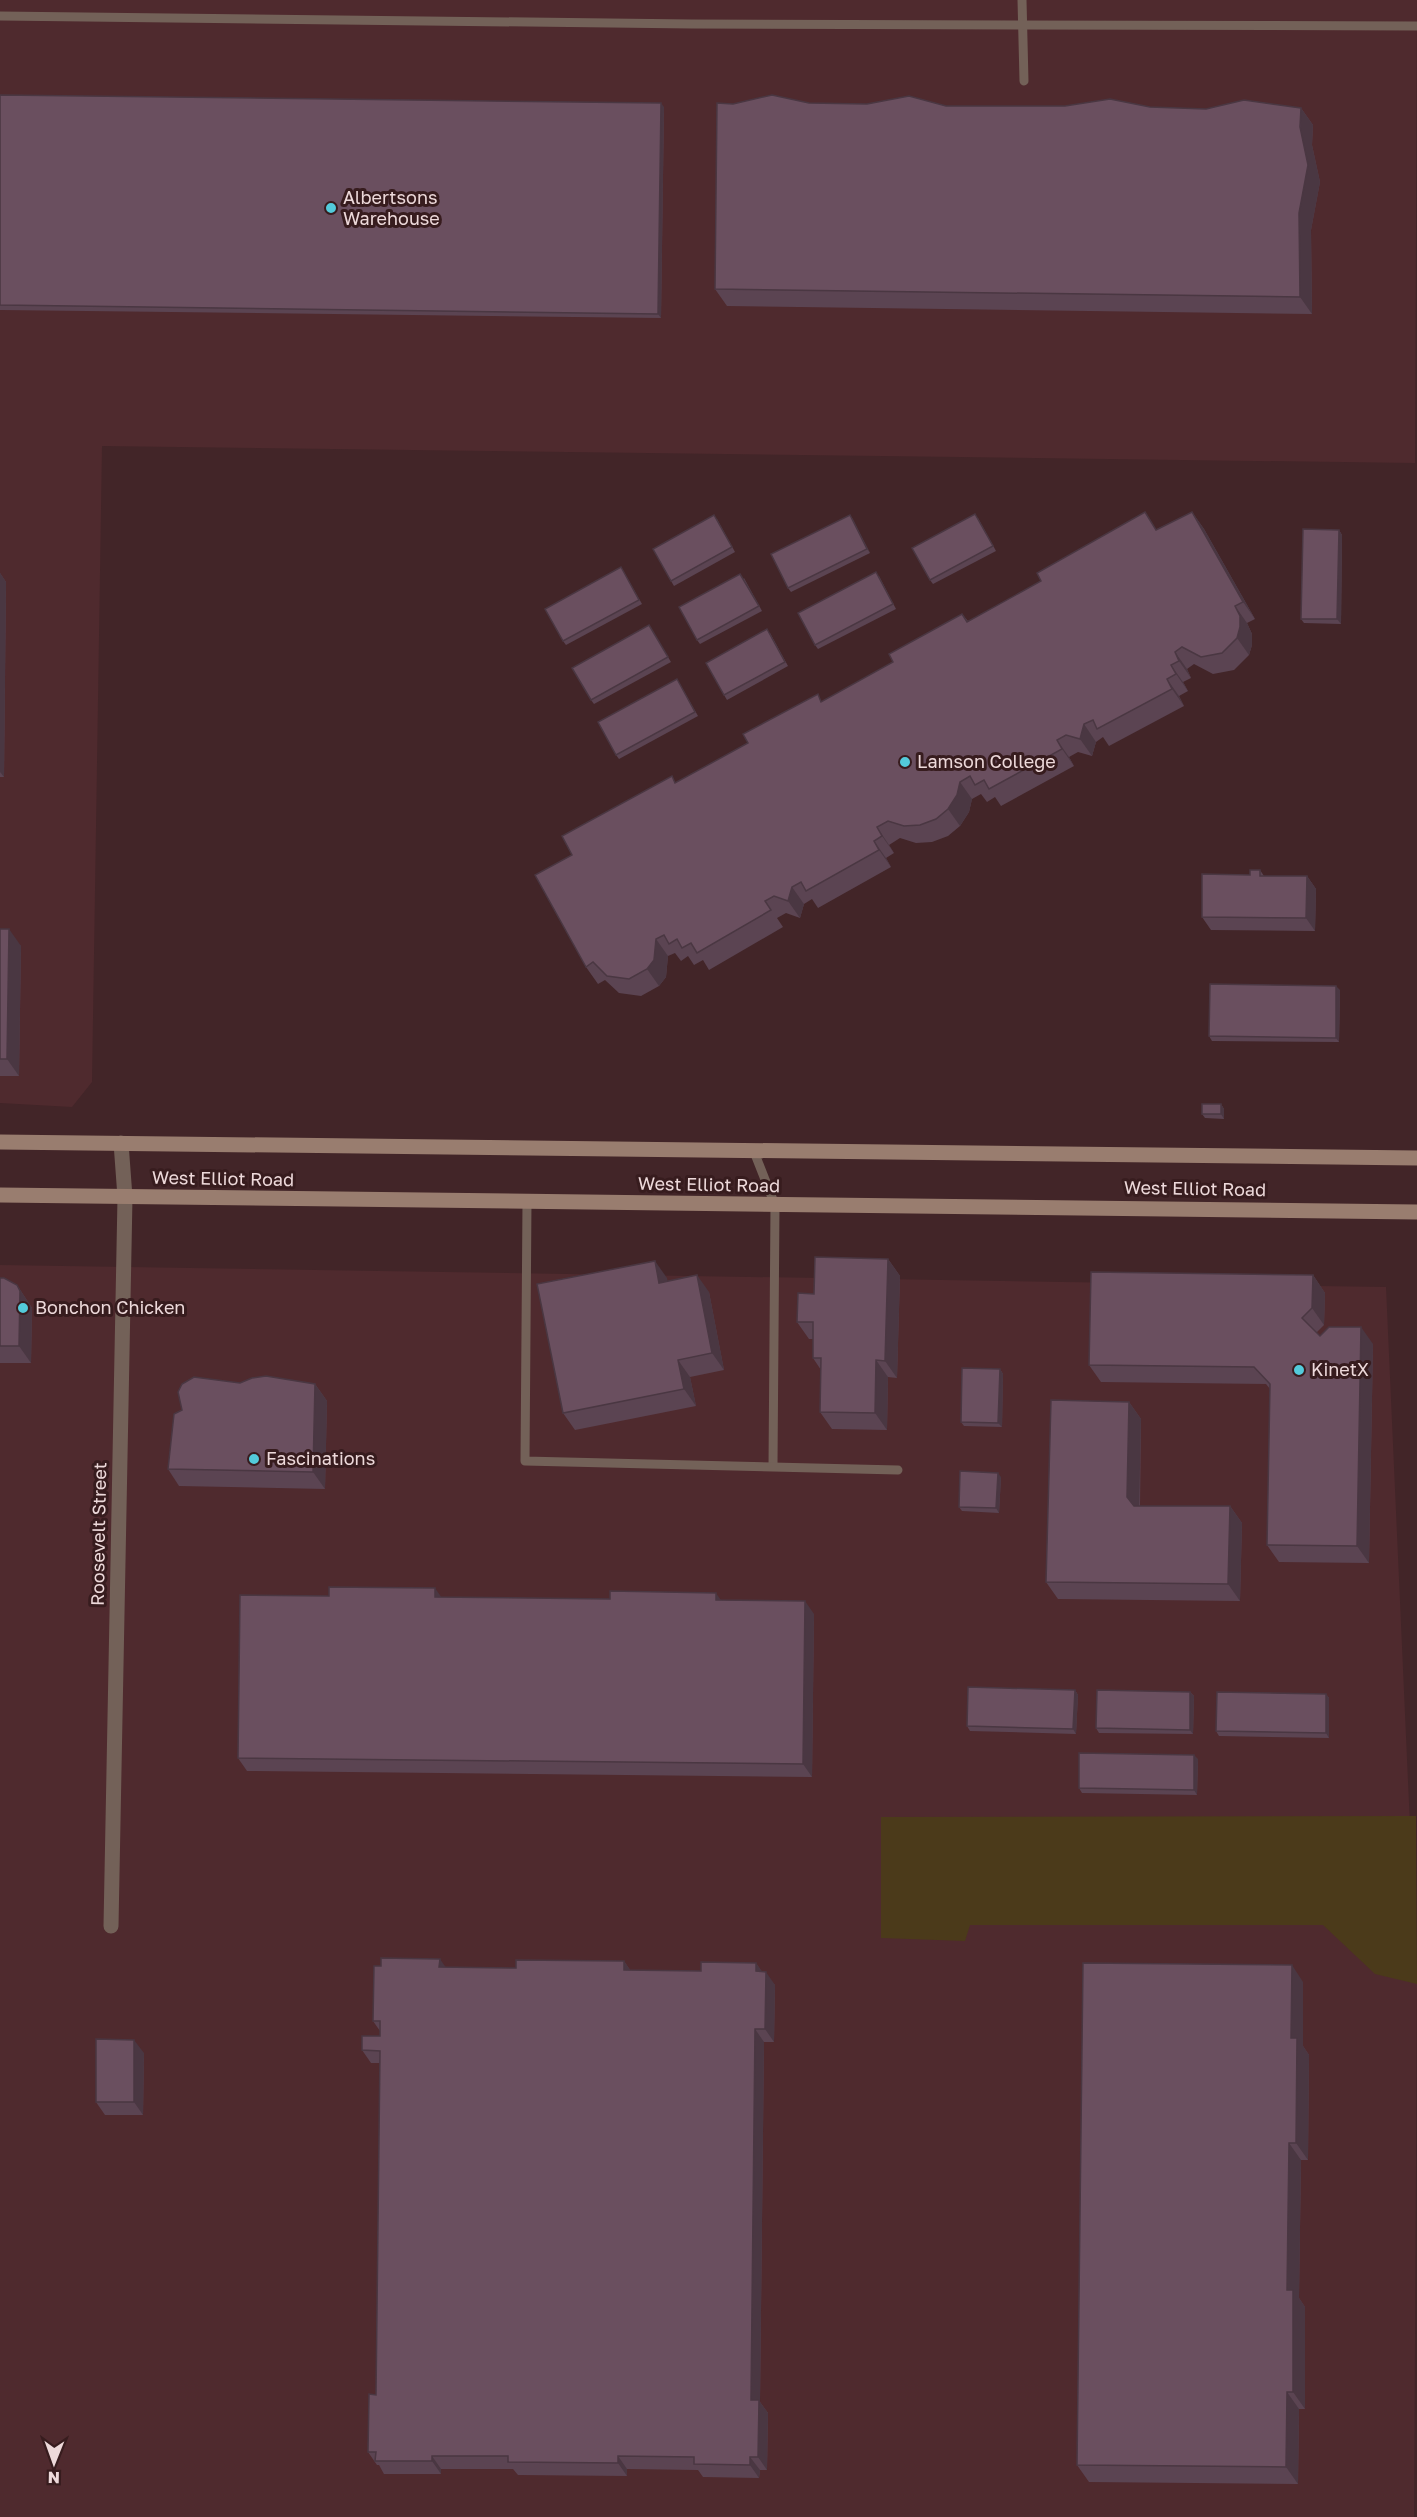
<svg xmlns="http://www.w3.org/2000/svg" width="1417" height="2517" viewBox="0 0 1417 2517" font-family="'Golos Text',sans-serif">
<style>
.built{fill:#4f2a2e}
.green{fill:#4b3a1a}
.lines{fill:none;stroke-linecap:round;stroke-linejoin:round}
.service{stroke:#736158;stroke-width:9}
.minor{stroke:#736158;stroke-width:15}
.secondary{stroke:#997d6f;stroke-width:15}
.wall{fill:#5b4452}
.shaded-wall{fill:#4a3742}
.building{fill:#6a4f5f;stroke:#4a3742;stroke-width:1.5}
.poi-dot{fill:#53cbdb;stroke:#371c1e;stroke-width:2}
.labels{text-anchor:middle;stroke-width:6;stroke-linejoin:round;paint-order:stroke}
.poi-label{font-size:18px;fill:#edd9da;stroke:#371c1e;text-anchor:start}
.street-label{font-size:18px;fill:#edd9da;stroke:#371c1e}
</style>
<rect width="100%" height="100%" fill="#422528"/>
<g class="built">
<polygon points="0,0 1417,0 1415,463 102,446 92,1082 72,1107 0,1103"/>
<polygon points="0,1265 1386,1287 1417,1983 1414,2517 0,2517"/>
</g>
<polygon class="green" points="1416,1816 1417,1984 1375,1974 1323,1925 970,1925 965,1941 881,1938 881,1817"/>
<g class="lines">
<g class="service">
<polyline points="1022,0 1024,81"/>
<polyline points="0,16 692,24 1417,26"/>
<polyline points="753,1149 775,1205 773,1466"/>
<polyline points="527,1202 525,1461 898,1470"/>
</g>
<polyline class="minor" points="111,1926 125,1197 121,1143"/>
<g class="secondary">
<polyline points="0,1142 1417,1158"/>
<polyline points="0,1195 1417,1212"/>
</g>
</g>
<g class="wall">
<polygon points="0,95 664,107 661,318 0,310"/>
<polygon points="809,103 946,106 1150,107 1206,109 1301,108 1313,125 1312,145 1320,182 1311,230 1312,314 727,306 715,289"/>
<polygon points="1192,512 1204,529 1255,619 1247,623 1252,634 1252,645 1249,655 1234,670 1213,674 1194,664 1187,669 1191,678 1183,682 1188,691 1179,696 1184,706 1109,746 1103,737 1096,742 1092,756 1078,752 1069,757 1074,766 1001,806 995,797 987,802 981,794 972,799 969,812 960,826 948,836 932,842 916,843 900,838 889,845 894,853 886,858 891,867 818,908 812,899 804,904 800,918 786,913 777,918 783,927 709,970 703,960 694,965 688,956 681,961 675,953 668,956 666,977 659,986 641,996 619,993 605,980 598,984 586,967 572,855 677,782 893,662 962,614 968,621"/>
<polygon points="850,515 870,553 791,592 788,588"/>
<polygon points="978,518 996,551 933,584 930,580"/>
<polygon points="717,519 735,552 674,586 671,581"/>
<polygon points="1339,530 1342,535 1341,624 1304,623 1301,619"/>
<polygon points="621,567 642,604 566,645 563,641"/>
<polygon points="0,573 6,582 4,777 0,777"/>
<polygon points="879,576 896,609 818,649 815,645"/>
<polygon points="744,578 762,611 700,644 697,640"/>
<polygon points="649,625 671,662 594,704 591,700"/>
<polygon points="770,633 788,666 727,700 724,695"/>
<polygon points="677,679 698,716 619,759 616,755"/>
<polygon points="1260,870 1264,876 1307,876 1316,889 1315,931 1211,930 1202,917 1250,875"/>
<polygon points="0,929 21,946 19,1076 0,1076"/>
<polygon points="1340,990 1339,1042 1212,1041 1209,1036"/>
<polygon points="1221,1104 1224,1109 1224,1119 1205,1118 1202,1114"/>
<polygon points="888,1259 900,1276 897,1378 888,1377 887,1430 832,1429 820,1412 821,1370 813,1358 813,1339 809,1339 797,1322 814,1294"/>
<polygon points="1313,1275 1325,1293 1324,1325 1316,1333 1320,1336 1373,1344 1369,1563 1279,1562 1267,1545 1270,1389 1266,1384 1101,1382 1089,1365"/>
<polygon points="0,1278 17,1285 32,1308 31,1363 0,1363"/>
<polygon points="667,1278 667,1281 709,1292 724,1370 690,1377 696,1406 575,1430 563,1413"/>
<polygon points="1000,1369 1003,1374 1002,1427 964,1426 961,1422"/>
<polygon points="240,1383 315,1384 327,1401 325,1489 179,1486 168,1469"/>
<polygon points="1129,1402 1141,1419 1140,1506 1230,1506 1242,1523 1240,1601 1058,1599 1046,1582"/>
<polygon points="1001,1477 999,1513 962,1511 959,1507"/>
<polygon points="441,1597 721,1600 814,1614 812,1777 247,1771 238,1758"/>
<polygon points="1075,1690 1078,1695 1076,1734 970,1731 967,1726"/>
<polygon points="1190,1692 1194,1696 1193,1734 1099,1733 1096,1728"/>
<polygon points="1326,1694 1329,1698 1329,1738 1219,1736 1216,1731"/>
<polygon points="1198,1759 1197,1795 1082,1793 1079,1788"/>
<polygon points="624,1961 630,1970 701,1971 756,1963 762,1972 775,1985 774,2042 764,2042 760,2402 768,2413 767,2470 760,2470 759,2478 703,2477 698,2470 627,2469 627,2476 518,2475 513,2469 441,2469 441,2474 384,2474 379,2465 377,2465 368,2452 376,2395 380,2063 371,2063 362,2050 380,2036 380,2031 373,2021 445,1967 516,1968"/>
<polygon points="1303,1982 1303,2046 1309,2055 1308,2160 1301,2160 1299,2298 1305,2307 1305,2409 1299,2409 1298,2484 1089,2482 1077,2465"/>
<polygon points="144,2053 143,2115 105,2115 96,2102"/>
</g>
<g class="shaded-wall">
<polygon points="661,103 664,107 661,318 658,314"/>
<polygon points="1301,108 1313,125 1312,145 1320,182 1311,230 1312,314 1300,297 1299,213"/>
<polygon points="1192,512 1204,529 1255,619 1243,602"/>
<polygon points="850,515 853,519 870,553 867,549"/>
<polygon points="1339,530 1342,535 1341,624 1337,619"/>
<polygon points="0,573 6,582 4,777 0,772"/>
<polygon points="1235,606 1247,623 1252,634 1252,645 1249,655 1237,638"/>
<polygon points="1175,652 1187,669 1191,678 1179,661"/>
<polygon points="1171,665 1183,682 1188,691 1176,674"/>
<polygon points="1167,679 1179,696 1184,706 1172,689"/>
<polygon points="1084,724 1096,742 1092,756 1080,739"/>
<polygon points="1057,740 1069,757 1074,766 1062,749"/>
<polygon points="960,782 972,799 969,812 960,826 948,809"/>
<polygon points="877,827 889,845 894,853 882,836"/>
<polygon points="874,841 886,858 891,867 879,850"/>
<polygon points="1307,876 1316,889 1315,931 1306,918"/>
<polygon points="792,887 804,904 800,918 788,901"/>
<polygon points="9,929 21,946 19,1076 7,1059"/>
<polygon points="656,939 668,956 666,977 659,986 647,969"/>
<polygon points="1336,986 1340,990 1339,1042 1336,1038"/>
<polygon points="1221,1104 1224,1109 1224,1119 1221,1114"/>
<polygon points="888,1259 900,1276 897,1378 885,1361"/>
<polygon points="655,1261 667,1278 671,1300 659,1283"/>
<polygon points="697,1275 709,1292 724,1370 712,1353"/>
<polygon points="1313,1275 1325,1293 1324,1325 1312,1308"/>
<polygon points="17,1285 32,1308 31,1363 19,1346"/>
<polygon points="1361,1327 1373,1344 1369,1563 1357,1546"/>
<polygon points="678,1360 690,1377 696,1406 684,1389"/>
<polygon points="876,1360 888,1377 887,1430 875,1413"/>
<polygon points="1000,1369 1003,1374 1002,1427 998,1423"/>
<polygon points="315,1384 327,1401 325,1489 313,1472"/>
<polygon points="1129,1402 1141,1419 1139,1514 1127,1497"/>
<polygon points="998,1473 1001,1477 999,1513 996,1508"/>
<polygon points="1230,1506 1242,1523 1240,1601 1228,1584"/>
<polygon points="435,1588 444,1601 435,1597"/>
<polygon points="716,1593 725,1606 716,1600"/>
<polygon points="805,1601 814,1614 812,1777 803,1764"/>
<polygon points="1075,1690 1078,1695 1076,1734 1073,1729"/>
<polygon points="1190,1692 1194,1696 1193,1734 1190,1730"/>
<polygon points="1326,1694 1329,1698 1329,1738 1326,1733"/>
<polygon points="1194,1755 1198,1759 1197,1795 1194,1790"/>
<polygon points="440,1959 449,1972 439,1967"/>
<polygon points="624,1961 633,1974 624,1970"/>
<polygon points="756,1963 765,1976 756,1971"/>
<polygon points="1292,1965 1303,1982 1303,2046 1309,2055 1308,2160 1296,2143 1291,2038"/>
<polygon points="766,1972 775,1985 774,2042 765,2029"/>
<polygon points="755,2029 764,2042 760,2402 768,2413 767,2470 758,2457 751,2400"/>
<polygon points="134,2040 144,2053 143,2115 134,2102"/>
<polygon points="1289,2143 1301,2160 1299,2298 1305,2307 1305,2409 1293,2392 1287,2290"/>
<polygon points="1287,2392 1299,2409 1298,2484 1286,2467"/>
<polygon points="432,2456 441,2469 441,2474 432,2461"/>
<polygon points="618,2456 627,2469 627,2476 618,2463"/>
<polygon points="750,2457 760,2470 759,2478 750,2465"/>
</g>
<g class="building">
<polygon points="0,95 661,103 658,314 0,305"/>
<polygon points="772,95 809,103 867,104 909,96 946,106 1065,106 1110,99 1150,107 1206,109 1244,100 1301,108 1300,127 1308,165 1299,213 1300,297 715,289 717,103 733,104"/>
<polygon points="1145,512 1156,530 1192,512 1243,602 1235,606 1240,616 1240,627 1237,638 1222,653 1201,657 1182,647 1175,652 1179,661 1171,665 1176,674 1167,679 1172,689 1097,729 1093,720 1084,724 1080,739 1066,735 1057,740 1062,749 989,789 984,780 975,785 970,776 960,782 957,795 948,809 936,819 920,825 904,826 888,821 877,827 882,836 874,841 879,850 806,891 801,882 792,887 788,901 774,896 765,901 771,910 697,953 691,943 682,948 677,939 669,944 664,935 656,939 654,960 647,969 629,979 607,976 593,962 586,967 535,875 572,855 562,836 672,776 675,783 748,743 743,734 818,694 821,702 893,662 889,654 962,614 967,622 1041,581 1037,573"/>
<polygon points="975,514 993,546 930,580 912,548"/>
<polygon points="714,515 732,547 671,581 653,549"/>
<polygon points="850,515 867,549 788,588 771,554"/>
<polygon points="1303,529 1339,530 1337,619 1301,619"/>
<polygon points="621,567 639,600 563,641 545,609"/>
<polygon points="876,572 893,604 815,645 798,613"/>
<polygon points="740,574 759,606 697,640 679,607"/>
<polygon points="649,625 668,657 591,700 572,668"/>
<polygon points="767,629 785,662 724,695 706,663"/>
<polygon points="677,679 695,712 616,755 598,722"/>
<polygon points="1250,870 1260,870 1260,876 1307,876 1306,918 1202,917 1202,874 1250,875"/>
<polygon points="0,929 9,929 7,1059 0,1059"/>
<polygon points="1210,984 1336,986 1336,1038 1209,1036"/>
<rect x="1202" y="1104" width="19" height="10"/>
<polygon points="815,1257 888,1259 885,1361 876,1360 875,1413 820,1412 821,1358 813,1358 813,1322 797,1322 798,1293 814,1294"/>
<polygon points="655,1261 659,1283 697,1275 712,1353 678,1360 684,1389 563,1413 537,1284"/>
<polygon points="1091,1272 1313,1275 1312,1308 1302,1318 1320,1336 1329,1327 1361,1327 1357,1546 1267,1545 1270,1384 1254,1367 1089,1365"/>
<polygon points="0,1278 4,1278 17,1285 20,1291 19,1346 0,1346"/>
<polygon points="962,1368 1000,1369 998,1423 961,1422"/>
<polygon points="266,1376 315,1384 313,1472 168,1469 174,1414 182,1410 178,1392 182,1384 194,1377 240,1383 252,1378"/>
<polygon points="1051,1400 1129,1402 1127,1497 1134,1506 1230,1506 1228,1584 1046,1582"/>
<polygon points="960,1471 998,1473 996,1508 959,1507"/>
<polygon points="329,1587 435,1588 435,1597 610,1599 610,1591 716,1593 716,1600 805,1601 803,1764 238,1758 240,1595 329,1596"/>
<polygon points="968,1687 1075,1690 1073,1729 967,1726"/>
<polygon points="1097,1690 1190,1692 1190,1730 1096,1728"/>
<polygon points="1217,1692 1326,1694 1326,1733 1216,1731"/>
<polygon points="1079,1753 1194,1755 1194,1790 1079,1788"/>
<polygon points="381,1958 440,1959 439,1967 516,1968 516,1960 624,1961 624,1970 701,1971 701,1962 756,1963 756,1971 766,1972 765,2029 755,2029 751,2400 759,2400 758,2457 750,2457 750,2465 694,2464 694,2457 618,2456 618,2463 508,2462 508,2456 432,2456 432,2461 375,2461 376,2452 368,2452 369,2394 376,2395 380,2051 362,2050 362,2036 380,2036 380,2021 373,2021 374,1966 381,1966"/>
<polygon points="1083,1963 1292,1965 1291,2038 1297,2038 1296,2143 1289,2143 1287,2290 1293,2290 1293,2392 1287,2392 1286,2467 1077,2465"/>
<polygon points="96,2039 134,2040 134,2102 96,2102"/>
</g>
<g class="poi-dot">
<circle cx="331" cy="208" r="6"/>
<circle cx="905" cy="762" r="6"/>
<circle cx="23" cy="1308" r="6"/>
<circle cx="1299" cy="1370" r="6"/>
<circle cx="254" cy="1459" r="6"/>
</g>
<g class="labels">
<g class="poi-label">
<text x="343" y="204">Albertsons<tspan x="343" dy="21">Warehouse</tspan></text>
<text x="917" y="768">Lamson College</text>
<text x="35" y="1314">Bonchon Chicken</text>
<text x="1311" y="1376">KinetX</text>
<text x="266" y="1465">Fascinations</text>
</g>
<g class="street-label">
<text transform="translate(223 1179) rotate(1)" y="6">West Elliot Road</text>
<text transform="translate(709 1185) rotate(1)" y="6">West Elliot Road</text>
<text transform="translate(1195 1189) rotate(1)" y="6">West Elliot Road</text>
<text transform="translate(99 1534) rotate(-89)" y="6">Roosevelt Street</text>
</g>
</g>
<g transform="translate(54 2463) rotate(181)" stroke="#371c1e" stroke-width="4.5" paint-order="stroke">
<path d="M0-4.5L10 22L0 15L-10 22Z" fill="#edd9da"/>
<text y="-9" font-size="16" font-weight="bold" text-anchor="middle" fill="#edd9da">N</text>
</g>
</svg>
